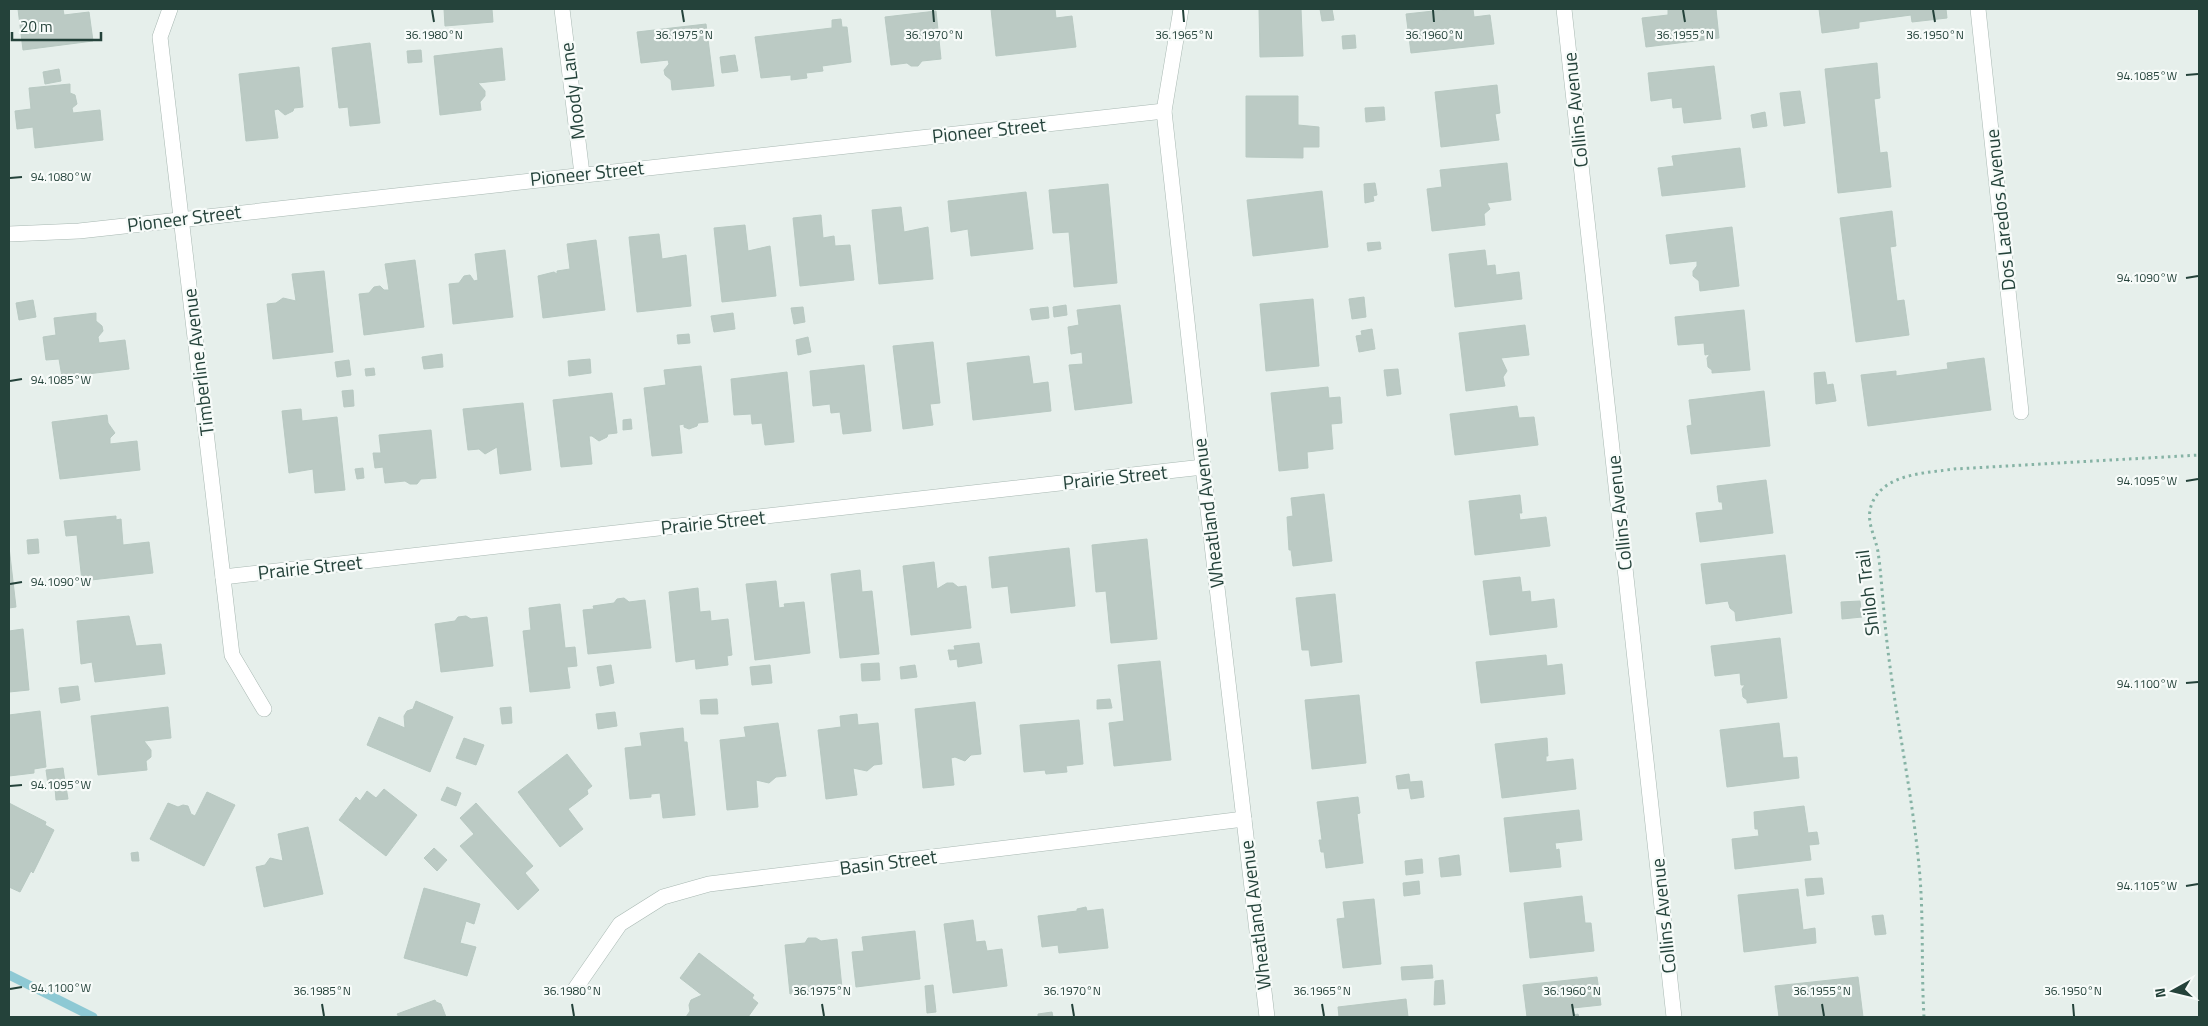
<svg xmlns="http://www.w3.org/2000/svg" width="2208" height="1026" viewBox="0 0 2208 1026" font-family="'Titillium Web',sans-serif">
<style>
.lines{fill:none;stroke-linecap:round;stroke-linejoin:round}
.stream{stroke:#8ec9d4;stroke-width:9}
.building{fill:#bbcac4;stroke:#b8c9c2}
.street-casing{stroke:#a8b8b2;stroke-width:16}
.path{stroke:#86b3a5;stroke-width:3;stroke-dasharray:2.5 4;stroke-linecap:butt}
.street{stroke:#fff;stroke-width:15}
.ticks{fill:none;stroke:#24423a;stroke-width:2}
.labels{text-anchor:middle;stroke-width:4.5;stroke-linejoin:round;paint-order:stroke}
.street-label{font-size:19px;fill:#24423a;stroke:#f7fbf9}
.ticks-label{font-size:12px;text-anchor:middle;fill:#24423a;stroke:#f7fbf9;stroke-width:4.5;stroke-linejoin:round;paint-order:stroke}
</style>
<rect width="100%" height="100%" fill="#e6efeb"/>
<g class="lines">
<polyline class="stream" points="9,975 93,1017"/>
</g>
<g class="building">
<polygon points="18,9 63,9 64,15 89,12 93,41 23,50"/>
<polygon points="444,9 492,9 493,22 445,26"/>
<polygon points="991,9 1055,9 1056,18 1072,16 1076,47 996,56"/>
<polygon points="1259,9 1301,9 1303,56 1260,57"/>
<polygon points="1320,9 1332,9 1334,20 1322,21"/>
<polygon points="1452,9 1473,9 1474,17 1490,15 1494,44 1411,53 1406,14"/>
<polygon points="1668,9 1716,9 1719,38 1646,47 1642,18 1668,15"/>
<polygon points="1819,9 1946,9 1947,18 1912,22 1911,15 1859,22 1859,28 1822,33"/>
<polygon points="936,11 941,59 922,61 918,66 911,66 907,63 891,65 885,17"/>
<polygon points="841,19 842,27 847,27 851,62 822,66 823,71 806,73 807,78 791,80 791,75 761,78 755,37 832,28 832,20"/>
<polygon points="706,24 714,86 672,90 671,80 665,75 664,70 669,64 668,60 641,63 637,32"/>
<polygon points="1355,35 1356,48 1343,49 1342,36"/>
<polygon points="370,43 380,123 350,126 348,107 339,108 332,48"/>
<polygon points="502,48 505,80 478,83 485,91 485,96 480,102 481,110 440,115 434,56"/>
<polygon points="421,50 422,62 408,63 407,51"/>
<polygon points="735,55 738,71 722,73 720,57"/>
<polygon points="1877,63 1880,98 1874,99 1880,153 1887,152 1891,187 1838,193 1825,69"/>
<polygon points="1714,66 1721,119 1684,123 1682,107 1673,108 1672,98 1651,101 1648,73"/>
<polygon points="299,67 303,107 294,108 293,111 285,115 278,109 274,110 278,138 246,141 239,74"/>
<polygon points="59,69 61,81 45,84 43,72"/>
<polygon points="70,84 70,93 75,95 77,104 72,108 73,113 100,110 103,140 35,148 33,127 17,129 15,111 31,109 29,88"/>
<polygon points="1497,85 1500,113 1495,114 1499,140 1441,147 1435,92"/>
<polygon points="1800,91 1805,123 1784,126 1780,93"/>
<polygon points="1246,96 1298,96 1298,125 1319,127 1319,147 1303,147 1303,158 1246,157"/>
<polygon points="1384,107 1385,120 1366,122 1365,108"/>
<polygon points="1765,112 1767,126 1753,128 1751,115"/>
<polygon points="1740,148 1745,187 1662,196 1658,168 1674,166 1672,156"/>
<polygon points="1507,163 1511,200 1487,203 1490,209 1484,214 1485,225 1432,231 1427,189 1442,187 1440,170"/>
<polygon points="1375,183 1377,195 1373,196 1374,201 1365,203 1364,184"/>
<polygon points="1108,184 1117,283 1074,287 1069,232 1053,233 1049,190"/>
<polygon points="1322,191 1328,247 1253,256 1247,200"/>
<polygon points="1026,192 1033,249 971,256 968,229 951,232 948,201"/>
<polygon points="901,207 904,232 928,227 933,279 879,284 872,210"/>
<polygon points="1892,211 1896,246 1890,247 1897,301 1904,300 1909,335 1856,342 1840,218"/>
<polygon points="821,215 823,238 834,236 835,246 850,245 854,280 800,286 793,218"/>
<polygon points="745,225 748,251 770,246 776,296 722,302 714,228"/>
<polygon points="1732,227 1739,286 1700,291 1699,281 1693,276 1693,271 1697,266 1697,261 1670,264 1666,235"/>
<polygon points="659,234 662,259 686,255 691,306 637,312 629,237"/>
<polygon points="596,240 605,310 543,318 538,276 554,272 557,274 557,271 570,269 567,244"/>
<polygon points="1380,242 1381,249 1368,251 1367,243"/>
<polygon points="505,250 513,317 453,324 449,284 459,283 464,276 470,275 474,281 478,280 475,254"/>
<polygon points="1485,250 1487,266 1495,265 1496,275 1519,272 1522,299 1455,307 1449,254"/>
<polygon points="415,260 424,327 364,335 359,294 369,293 374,287 380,286 384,290 389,290 385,264"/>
<polygon points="324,271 333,352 273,359 267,304 276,303 283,298 296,301 292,274"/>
<polygon points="1364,297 1366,317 1352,319 1349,299"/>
<polygon points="1313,299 1319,366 1266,371 1260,304"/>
<polygon points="33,300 36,317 19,320 16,303"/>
<polygon points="1066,305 1067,315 1054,317 1053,307"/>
<polygon points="1120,305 1132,403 1075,410 1069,365 1083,364 1082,352 1071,354 1068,327 1079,325 1077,310"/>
<polygon points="803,307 805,322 794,324 791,308"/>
<polygon points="1048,307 1049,318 1032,320 1030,309"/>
<polygon points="1744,310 1750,370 1712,373 1712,370 1708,367 1707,358 1710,354 1705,355 1704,343 1678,345 1675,317"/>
<polygon points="96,313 96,321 102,326 103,331 98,337 99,343 125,340 129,369 62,377 59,359 46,360 43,337 56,335 54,318"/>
<polygon points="733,313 735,329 714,332 711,316"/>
<polygon points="1525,325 1529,355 1501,358 1507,371 1503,377 1505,386 1466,391 1459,333"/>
<polygon points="1372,329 1375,349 1359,352 1356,336 1362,335 1361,331"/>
<polygon points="689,334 690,343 678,344 677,335"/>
<polygon points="808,337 811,352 798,355 796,340"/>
<polygon points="933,342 940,403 930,404 933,425 903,429 893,346"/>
<polygon points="442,354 443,367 424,369 422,357"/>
<polygon points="1029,356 1033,384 1048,382 1051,411 973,420 967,363"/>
<polygon points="1984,358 1991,410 1868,426 1861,375 1896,371 1896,376 1948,369 1947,363"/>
<polygon points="590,359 591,373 569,376 568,361"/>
<polygon points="349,360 351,375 337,377 335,362"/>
<polygon points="864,365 871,431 843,434 840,412 831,413 830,404 813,406 810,371"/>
<polygon points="701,366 708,422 698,423 697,426 689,429 684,427 684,424 679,425 682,453 652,456 644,388 666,385 664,370"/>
<polygon points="374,368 375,375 366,376 365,369"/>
<polygon points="1398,369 1401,394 1387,396 1384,370"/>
<polygon points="787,372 794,442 765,445 762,423 752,424 751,414 734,415 731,379"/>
<polygon points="1825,372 1827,385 1833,384 1836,401 1816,404 1814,373"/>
<polygon points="1328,387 1329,398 1340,397 1342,423 1331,424 1333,449 1307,452 1308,468 1279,471 1271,393"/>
<polygon points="353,390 354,406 344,407 342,391"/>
<polygon points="1764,391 1770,446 1691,454 1687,426 1692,425 1689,400"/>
<polygon points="612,393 617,433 608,434 607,437 599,441 592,436 589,436 592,464 561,467 553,400"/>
<polygon points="523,403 531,470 500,474 497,447 485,454 479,449 468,450 463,409"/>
<polygon points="1517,406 1519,418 1534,417 1538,445 1455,455 1450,414"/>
<polygon points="301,409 302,421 337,417 345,490 315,493 313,469 289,473 282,411"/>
<polygon points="107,415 108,423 115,433 110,438 110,444 137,441 140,470 60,479 52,422"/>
<polygon points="631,419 632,429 623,430 623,420"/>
<polygon points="431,430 436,478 421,479 417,484 410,484 405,481 385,483 383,467 375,468 373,453 381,453 379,435"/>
<polygon points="363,468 364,478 357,479 355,469"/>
<polygon points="1766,480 1773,533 1700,542 1696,513 1723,510 1722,502 1719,502 1717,486"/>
<polygon points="1324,494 1332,561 1293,566 1291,550 1289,550 1287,517 1293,516 1291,498"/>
<polygon points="1520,495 1522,513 1519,513 1520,520 1546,517 1550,546 1475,555 1469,501"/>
<polygon points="116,516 116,520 121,519 123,545 149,542 153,573 82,581 77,535 66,536 64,521"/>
<polygon points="38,539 39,553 28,554 27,540"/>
<polygon points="1147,539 1157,639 1111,643 1106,591 1096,592 1092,545"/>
<polygon points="9,547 16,607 9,608"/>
<polygon points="1069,548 1075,606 1011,613 1008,586 992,588 989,557"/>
<polygon points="1785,555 1792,613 1736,621 1735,612 1730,608 1728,601 1706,604 1701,564"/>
<polygon points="934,562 937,589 947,583 953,583 958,587 966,586 971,628 911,635 903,566"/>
<polygon points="860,570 862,592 872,591 879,654 840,658 831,574"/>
<polygon points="1520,577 1522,592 1530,591 1531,602 1554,599 1557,627 1490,635 1483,581"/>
<polygon points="776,581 779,608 785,607 784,604 804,602 810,653 755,660 746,584"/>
<polygon points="698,588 700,612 710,611 711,621 728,619 732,655 727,656 728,665 696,669 695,659 676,662 669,592"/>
<polygon points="1335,594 1342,662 1311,666 1309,650 1302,650 1296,598"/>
<polygon points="624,598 629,602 645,600 651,648 588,654 583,610 594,609 593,606 614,603 617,599"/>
<polygon points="1860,601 1862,617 1842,619 1841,602"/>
<polygon points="560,604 565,648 575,647 577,666 567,667 570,688 530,692 523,631 531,630 529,608"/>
<polygon points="129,616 136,646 161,644 165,674 95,682 92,662 81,664 77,621"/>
<polygon points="466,616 471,619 487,617 493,666 441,672 435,624 455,621 458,617"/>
<polygon points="23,629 29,690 9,692 9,631"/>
<polygon points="1780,638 1787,698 1747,703 1747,700 1743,697 1742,689 1745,685 1741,685 1740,673 1715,676 1711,646"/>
<polygon points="979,643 982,663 958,667 957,659 950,660 948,650 955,650 954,646"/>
<polygon points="1546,655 1547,666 1562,664 1565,694 1481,703 1476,662"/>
<polygon points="1160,661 1171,760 1114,766 1109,723 1124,721 1118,665"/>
<polygon points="879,663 880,680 862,681 861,664"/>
<polygon points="611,665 614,683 600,686 597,667"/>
<polygon points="770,665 772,683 752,685 750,667"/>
<polygon points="915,665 917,677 901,679 900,667"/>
<polygon points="78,686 80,700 61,703 59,688"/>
<polygon points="1359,695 1366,763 1312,769 1305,700"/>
<polygon points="717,699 718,714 701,714 700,700"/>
<polygon points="1110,699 1112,708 1097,709 1097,700"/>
<polygon points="416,701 453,717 430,772 367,745 379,717 405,728 404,716 407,711 413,709"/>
<polygon points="975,702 981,754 971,755 965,761 955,757 951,758 954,785 923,788 915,709"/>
<polygon points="168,707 171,738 144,741 151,750 151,757 146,761 147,770 98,775 91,716"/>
<polygon points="511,707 512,723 502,724 500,708"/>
<polygon points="40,711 46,767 34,769 34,773 9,776 9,715"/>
<polygon points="615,712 617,726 598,729 596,714"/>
<polygon points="857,714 858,725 878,723 882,764 874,765 867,771 853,768 857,795 826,799 818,730 841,727 840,716"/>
<polygon points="1079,720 1083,764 1066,766 1067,772 1046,774 1045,770 1024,772 1020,725"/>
<polygon points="778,723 786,776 776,777 769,783 756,780 758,807 727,810 720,740 746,737 744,727"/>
<polygon points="1779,723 1783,758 1797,757 1799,778 1727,787 1720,730"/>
<polygon points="683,728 684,742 687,742 695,815 663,818 660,793 651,794 651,797 630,799 625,748 642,746 640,733"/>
<polygon points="464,738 484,745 476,765 456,758"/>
<polygon points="1547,738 1548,756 1546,756 1546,762 1573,759 1576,789 1502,798 1495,744"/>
<polygon points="567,754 592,786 587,790 588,794 568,809 583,829 560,847 518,792"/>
<polygon points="63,768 65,782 48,784 46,770"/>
<polygon points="1409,774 1410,782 1422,781 1424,797 1411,799 1409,788 1398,789 1396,776"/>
<polygon points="66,787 68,799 56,800 55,788"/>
<polygon points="447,787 461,793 456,806 441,800"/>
<polygon points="384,789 417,815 386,856 339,820 356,797 360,801 367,791 376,798"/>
<polygon points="207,792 235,805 204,866 150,839 168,803 178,807 183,805 188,806 191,814 195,816"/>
<polygon points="1358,797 1360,813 1357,814 1363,863 1326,868 1324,852 1321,852 1319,840 1322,840 1317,802"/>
<polygon points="9,803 46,822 45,825 54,830 33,873 31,871 20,892 9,887"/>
<polygon points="476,803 533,866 525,873 539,890 518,910 460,846 474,834 460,818"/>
<polygon points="1804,806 1808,833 1817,832 1819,844 1809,845 1811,860 1735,869 1732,839 1759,836 1758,829 1755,829 1754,812"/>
<polygon points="1579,810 1582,840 1555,843 1556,850 1559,849 1561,867 1510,872 1504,818"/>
<polygon points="308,827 323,894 264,907 256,867 265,865 270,858 283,861 278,834"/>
<polygon points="434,848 447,860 437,871 424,858"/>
<polygon points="138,852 139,861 132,861 131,853"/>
<polygon points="1459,855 1461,875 1441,877 1439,858"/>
<polygon points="1422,859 1423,873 1406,875 1405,861"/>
<polygon points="1822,878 1824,894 1807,896 1805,879"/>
<polygon points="1419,881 1420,894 1404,896 1403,883"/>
<polygon points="424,888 480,904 474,924 466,921 460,943 476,947 467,976 404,958"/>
<polygon points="1798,889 1803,930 1815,928 1816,943 1744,952 1738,895"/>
<polygon points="1582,896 1585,923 1591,923 1594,951 1530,958 1524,903"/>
<polygon points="1374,899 1381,964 1343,968 1337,919 1345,918 1343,902"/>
<polygon points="1086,907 1087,911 1103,909 1108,948 1059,953 1058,945 1042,947 1038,916 1077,911 1077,909"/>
<polygon points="1883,915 1886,934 1875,935 1872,916"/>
<polygon points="973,920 976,942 985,941 987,951 1002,949 1007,986 953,993 944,924"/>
<polygon points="915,931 920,979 856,987 852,952 864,951 862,937"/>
<polygon points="808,938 816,938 821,941 837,939 842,988 790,994 785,945 805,943"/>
<polygon points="699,953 754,995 752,998 758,1003 748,1017 686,1017 690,1011 689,1005 691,1000 702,995 680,978"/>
<polygon points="1432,965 1433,978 1402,980 1401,967"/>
<polygon points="1597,977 1601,1005 1573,1008 1574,1015 1578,1014 1579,1017 1527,1017 1523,985"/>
<polygon points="1858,977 1863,1017 1779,1017 1775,986"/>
<polygon points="1443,980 1445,1004 1434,1005 1435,981"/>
<polygon points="933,985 936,1012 927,1013 925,986"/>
<polygon points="1406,999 1408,1017 1339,1017 1338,1007"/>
<polygon points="435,1000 436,1002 441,1004 446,1017 399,1017 397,1014"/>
<polygon points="1052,1012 1053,1017 1038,1017 1038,1014"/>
</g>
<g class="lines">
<defs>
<g id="street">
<polyline points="170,9 160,37 232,655 264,709"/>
<polyline points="562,9 582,174"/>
<polyline points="1181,9 1164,111 1203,467 1267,1017"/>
<polyline points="1564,9 1674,1017"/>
<polyline points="1978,9 2021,412"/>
<polyline points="9,234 79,231 1164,111"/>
<polyline points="223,577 1203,467"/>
<polyline points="575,989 620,924 663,897 709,884 1244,819"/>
</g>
</defs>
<use href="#street" class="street-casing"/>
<path class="path" d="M 1924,1017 C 1921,967 1924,916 1919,866 C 1911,781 1891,698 1884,612 C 1882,593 1881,572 1878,552 C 1875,534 1864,520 1873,501 C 1887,473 1927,473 1954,469 L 2199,455"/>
<use href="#street" class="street"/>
</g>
<path class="ticks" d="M 432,10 L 434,22M 682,10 L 684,22M 933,10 L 934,22M 1183,10 L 1184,22M 1433,10 L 1434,22M 1683,10 L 1685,22M 1933,10 L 1935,22M 2186,75 L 2198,74M 10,178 L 22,177M 2186,278 L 2198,276M 10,381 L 22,379M 2186,481 L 2198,479M 10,584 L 22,582M 2186,683 L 2198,682M 10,786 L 22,785M 2186,886 L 2198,884M 10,989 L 22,987M 322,1004 L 324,1016M 572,1004 L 574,1016M 822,1004 L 824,1016M 1072,1004 L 1074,1016M 1322,1004 L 1324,1016M 1572,1004 L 1574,1016M 1822,1004 L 1824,1016M 2073,1004 L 2074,1016"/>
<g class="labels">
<g class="street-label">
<text transform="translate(572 91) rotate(-97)" y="7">Moody Lane</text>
<text transform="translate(1575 110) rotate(-96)" y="7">Collins Avenue</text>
<text transform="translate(989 130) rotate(-6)" y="7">Pioneer Street</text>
<text transform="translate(587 173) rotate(-6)" y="7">Pioneer Street</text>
<text transform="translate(2000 210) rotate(-96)" y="7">Dos Laredos Avenue</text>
<text transform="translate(184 218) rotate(-7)" y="7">Pioneer Street</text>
<text transform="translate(198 362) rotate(-97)" y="7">Timberline Avenue</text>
<text transform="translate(1115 477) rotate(-6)" y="7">Prairie Street</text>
<text transform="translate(1208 513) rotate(-97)" y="7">Wheatland Avenue</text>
<text transform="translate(1619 513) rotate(-96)" y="7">Collins Avenue</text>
<text transform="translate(713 522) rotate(-6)" y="7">Prairie Street</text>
<text transform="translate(310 567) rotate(-6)" y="7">Prairie Street</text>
<text transform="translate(1867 593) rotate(-97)" y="7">Shiloh Trail</text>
<text transform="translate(888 862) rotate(-7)" y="7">Basin Street</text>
<text transform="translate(1255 915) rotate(-97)" y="7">Wheatland Avenue</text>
<text transform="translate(1663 916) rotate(-96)" y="7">Collins Avenue</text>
</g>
</g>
<g class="ticks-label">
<text x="434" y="39">36.1980°N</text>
<text x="684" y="39">36.1975°N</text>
<text x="934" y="39">36.1970°N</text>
<text x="1184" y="39">36.1965°N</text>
<text x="1434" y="39">36.1960°N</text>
<text x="1685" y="39">36.1955°N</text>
<text x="1935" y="39">36.1950°N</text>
<text x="2147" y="80">94.1085°W</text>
<text x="61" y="181">94.1080°W</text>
<text x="2147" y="282">94.1090°W</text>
<text x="61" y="384">94.1085°W</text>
<text x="2147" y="485">94.1095°W</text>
<text x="61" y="586">94.1090°W</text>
<text x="2147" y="688">94.1100°W</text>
<text x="61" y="789">94.1095°W</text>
<text x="2147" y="890">94.1105°W</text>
<text x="61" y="992">94.1100°W</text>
<text x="322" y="995">36.1985°N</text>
<text x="572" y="995">36.1980°N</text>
<text x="822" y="995">36.1975°N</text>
<text x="1072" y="995">36.1970°N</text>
<text x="1322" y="995">36.1965°N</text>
<text x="1572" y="995">36.1960°N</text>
<text x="1822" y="995">36.1955°N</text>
<text x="2073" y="995">36.1950°N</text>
</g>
<rect width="2208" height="1026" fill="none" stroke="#24423a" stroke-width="20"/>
<g transform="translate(2173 991) rotate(262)" stroke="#f7fbf9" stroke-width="4" paint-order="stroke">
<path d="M0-4L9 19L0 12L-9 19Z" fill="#24423a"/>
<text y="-8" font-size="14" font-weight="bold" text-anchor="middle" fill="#24423a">N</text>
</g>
<path d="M12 32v8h89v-8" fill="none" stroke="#24423a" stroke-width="2.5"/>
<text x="20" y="32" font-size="15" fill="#24423a" stroke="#f7fbf9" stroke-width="4" paint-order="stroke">20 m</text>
</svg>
